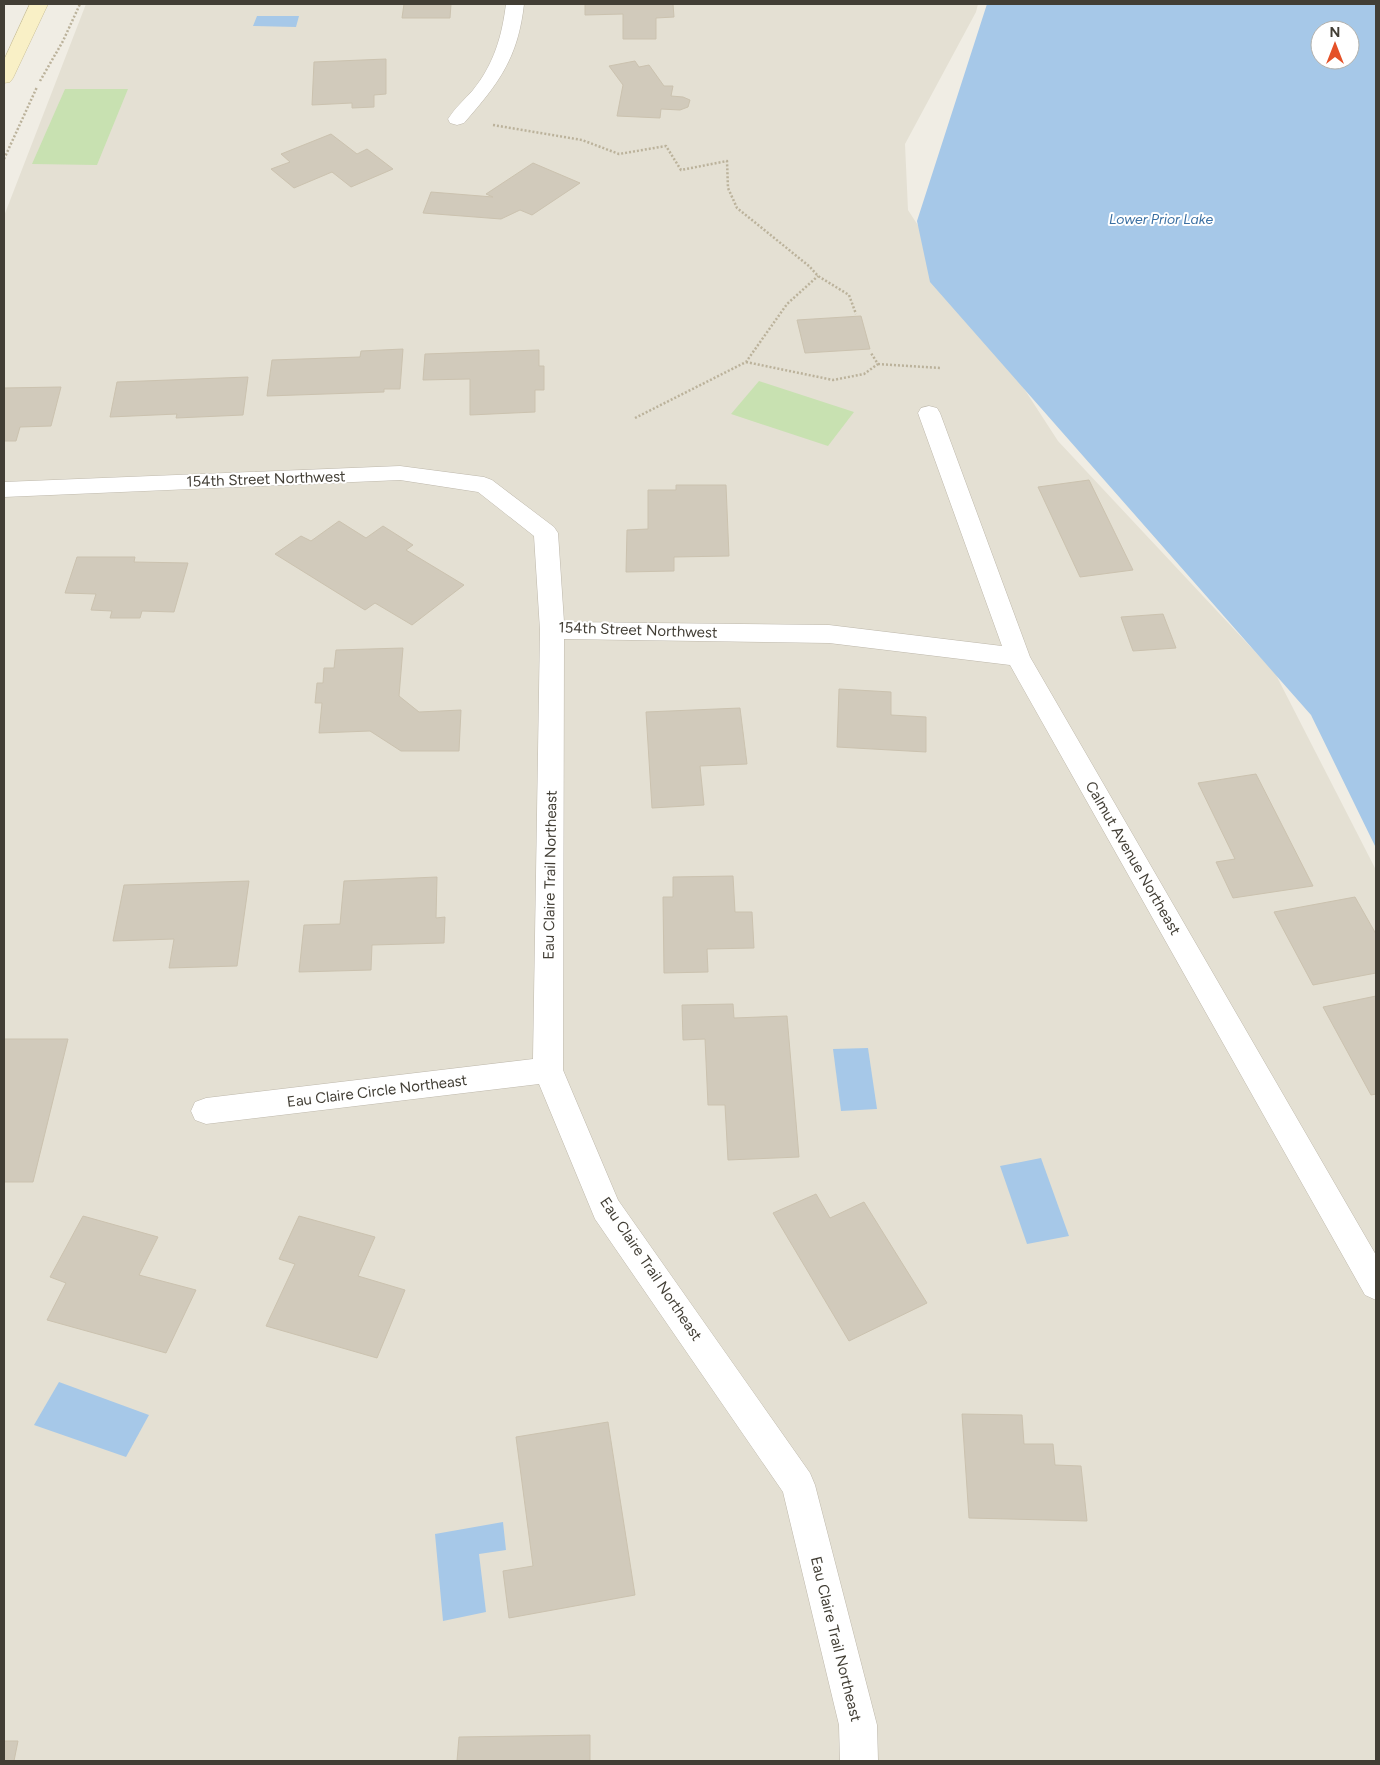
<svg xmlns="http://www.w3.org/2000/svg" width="1380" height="1765" viewBox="0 0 1380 1765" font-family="Figtree,sans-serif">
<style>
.residential{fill:#e4e0d3}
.green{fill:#c8e1b1}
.water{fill:#a6c8e8;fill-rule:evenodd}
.building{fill:#d1cabb;stroke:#cbc2af}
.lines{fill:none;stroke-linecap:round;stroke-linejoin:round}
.street-casing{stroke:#beb8ab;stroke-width:1}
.secondary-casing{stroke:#ccc298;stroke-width:1}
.path{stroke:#bbb29b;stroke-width:2.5;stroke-dasharray:2 2;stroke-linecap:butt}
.street{fill:#fff;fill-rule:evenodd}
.secondary{fill:#f9f0c6;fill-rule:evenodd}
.labels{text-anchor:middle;stroke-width:4;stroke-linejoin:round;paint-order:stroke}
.far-water-label{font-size:14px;font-style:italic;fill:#3a6fa2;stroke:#fff}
.street-label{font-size:15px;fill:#423e35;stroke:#fff}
</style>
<rect width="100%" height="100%" fill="#f0ede4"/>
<polygon class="residential" points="86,4 978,4 976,12 905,144 908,210 1058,441 1275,673 1376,870 1376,1761 4,1761 4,216"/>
<g class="green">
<polygon points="65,89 128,89 97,165 32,164"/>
<polygon points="759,381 854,412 828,446 731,414"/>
</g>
<g class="water">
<path d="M 987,4 L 1376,4 L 1376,848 L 1311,715 L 930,282 L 917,221 ZM 1320,30 L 1350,30 L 1350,60 L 1320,60 Z"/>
<polygon points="257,16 299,16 296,27 253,26"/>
<polygon points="868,1048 877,1109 841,1111 833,1049"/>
<polygon points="1041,1158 1069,1236 1027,1244 1000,1166"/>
<polygon points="59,1382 149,1415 126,1457 34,1425"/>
<polygon points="503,1522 506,1550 479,1554 486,1612 443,1621 435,1534"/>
</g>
<g class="building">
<polygon points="404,4 451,4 450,18 402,18"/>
<polygon points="585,4 673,4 674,17 656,18 656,39 623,39 623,14 585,15"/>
<polygon points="386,59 386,94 374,95 374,107 352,108 352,103 312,105 314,62"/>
<polygon points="635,61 639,67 649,65 664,86 673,86 671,96 683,97 690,100 688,107 680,110 661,109 660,118 617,116 623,85 609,66"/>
<polygon points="331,134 357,154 367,149 393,169 351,187 332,172 294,188 271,169 290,162 281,154"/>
<polygon points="533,163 580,183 532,215 520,210 501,219 423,213 431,192 493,197 486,194"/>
<polygon points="861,316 870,349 805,353 797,320"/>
<polygon points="403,349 400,389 384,389 384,392 267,396 272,360 360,357 361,351"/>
<polygon points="539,350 539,366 544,366 544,390 535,390 535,412 470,415 470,379 423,380 425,354"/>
<polygon points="248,377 243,415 176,418 177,414 110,417 117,382"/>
<polygon points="61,387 51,426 20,427 16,441 4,441 4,388"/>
<polygon points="1089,480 1133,570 1080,577 1038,487"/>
<polygon points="676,485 726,485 729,556 674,557 674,571 626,572 627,530 648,529 648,490 676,490"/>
<polygon points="339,521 366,538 383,526 413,545 406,550 464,585 412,625 375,603 365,610 275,554 301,536 311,541"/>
<polygon points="77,557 135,557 134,562 188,563 174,612 142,611 140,618 110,618 112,611 91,610 96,594 65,593"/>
<polygon points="1163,614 1176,648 1133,651 1121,617"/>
<polygon points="403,648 399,696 419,712 461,710 459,751 401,751 370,731 319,733 322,703 315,703 317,683 323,683 324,668 334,668 336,650"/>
<polygon points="839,689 891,692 891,715 926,717 926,752 837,747"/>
<polygon points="740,708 747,764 700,766 704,805 652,808 646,712"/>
<polygon points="1256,774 1313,886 1233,898 1216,862 1235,859 1198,783"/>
<polygon points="733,876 735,912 752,912 754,948 707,949 708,972 664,973 663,897 673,897 673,877"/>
<polygon points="437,877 436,918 445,917 444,943 372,945 371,970 299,972 304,925 340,924 344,881"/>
<polygon points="249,881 237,966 169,968 174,939 113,941 124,885"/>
<polygon points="1355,897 1376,934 1376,973 1313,985 1274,912"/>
<polygon points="1376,996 1376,1094 1371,1095 1323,1007"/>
<polygon points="733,1004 734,1018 787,1016 799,1157 728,1160 725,1105 708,1105 705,1039 683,1040 682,1005"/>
<polygon points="4,1039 68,1039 33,1182 4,1182"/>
<polygon points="816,1194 830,1218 864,1202 927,1303 849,1341 773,1213"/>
<polygon points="83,1216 158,1237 139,1275 196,1290 166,1353 47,1320 66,1283 50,1277"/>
<polygon points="299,1216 375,1237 358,1276 405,1290 377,1358 266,1326 295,1264 279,1259"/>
<polygon points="962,1414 1022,1415 1024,1444 1053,1444 1055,1465 1081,1466 1087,1521 969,1518"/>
<polygon points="608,1422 635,1595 509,1618 503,1571 533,1566 516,1437"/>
<polygon points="590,1735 590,1761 457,1761 459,1737"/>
<polygon points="4,1741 18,1741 14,1761 4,1761"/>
</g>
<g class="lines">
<defs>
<g id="street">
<path d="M 506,4 L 524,4 C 518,58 499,83 464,123 L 457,125 L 450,123 L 448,119 C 455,108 465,99 473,90 C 494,64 502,36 506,4 Z"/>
<polygon points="929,406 937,408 940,413 1030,657 1376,1255 1376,1300 1365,1295 1010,665 829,643 564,639 563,1070 618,1200 810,1473 815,1485 877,1725 878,1761 840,1761 839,1725 783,1492 595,1219 539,1084 206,1124 195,1120 191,1111 195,1102 206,1098 533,1059 540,630 534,536 478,492 400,480 4,497 4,482 400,466 484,477 492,480 554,527 558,533 564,622 829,625 1002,646 918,413 921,408"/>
</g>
<polygon id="secondary" points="30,4 48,4 13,78 10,82 4,83 4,60"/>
</defs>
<use href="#street" class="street-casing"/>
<use href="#secondary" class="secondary-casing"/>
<g class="path">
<polyline points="40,81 63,41 80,4"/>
<polyline points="493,125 582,140 619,154 666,146 681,170 727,161 728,188 737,208 809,266 818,276 849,295 856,314"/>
<polyline points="4,159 37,87"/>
<polyline points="746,362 833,380 864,374 878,364 871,353"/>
<polyline points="878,364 941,368"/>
<polyline points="635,418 746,362 787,304 818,276"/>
</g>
<use href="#street" class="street"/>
<use href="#secondary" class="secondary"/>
</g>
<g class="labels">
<g class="far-water-label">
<text x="1161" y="224">Lower Prior Lake</text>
</g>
<g class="street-label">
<text transform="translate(266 479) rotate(-2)" y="5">154th Street Northwest</text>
<text transform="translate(638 630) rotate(2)" y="5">154th Street Northwest</text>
<text transform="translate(1133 858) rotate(60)" y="5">Calmut Avenue Northeast</text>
<text transform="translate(550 875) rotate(-89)" y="5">Eau Claire Trail Northeast</text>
<text transform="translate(377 1091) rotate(-7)" y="5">Eau Claire Circle Northeast</text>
<text transform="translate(651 1269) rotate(56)" y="5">Eau Claire Trail Northeast</text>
<text transform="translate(836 1639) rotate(76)" y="5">Eau Claire Trail Northeast</text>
</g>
</g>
<rect width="1380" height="1765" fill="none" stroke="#423e35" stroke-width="10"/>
<g transform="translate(1335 45)"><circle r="24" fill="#ffffff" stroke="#b3b2ae"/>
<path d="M0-4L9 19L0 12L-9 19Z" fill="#e45128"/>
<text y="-8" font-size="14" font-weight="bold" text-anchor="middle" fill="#423e35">N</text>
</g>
</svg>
